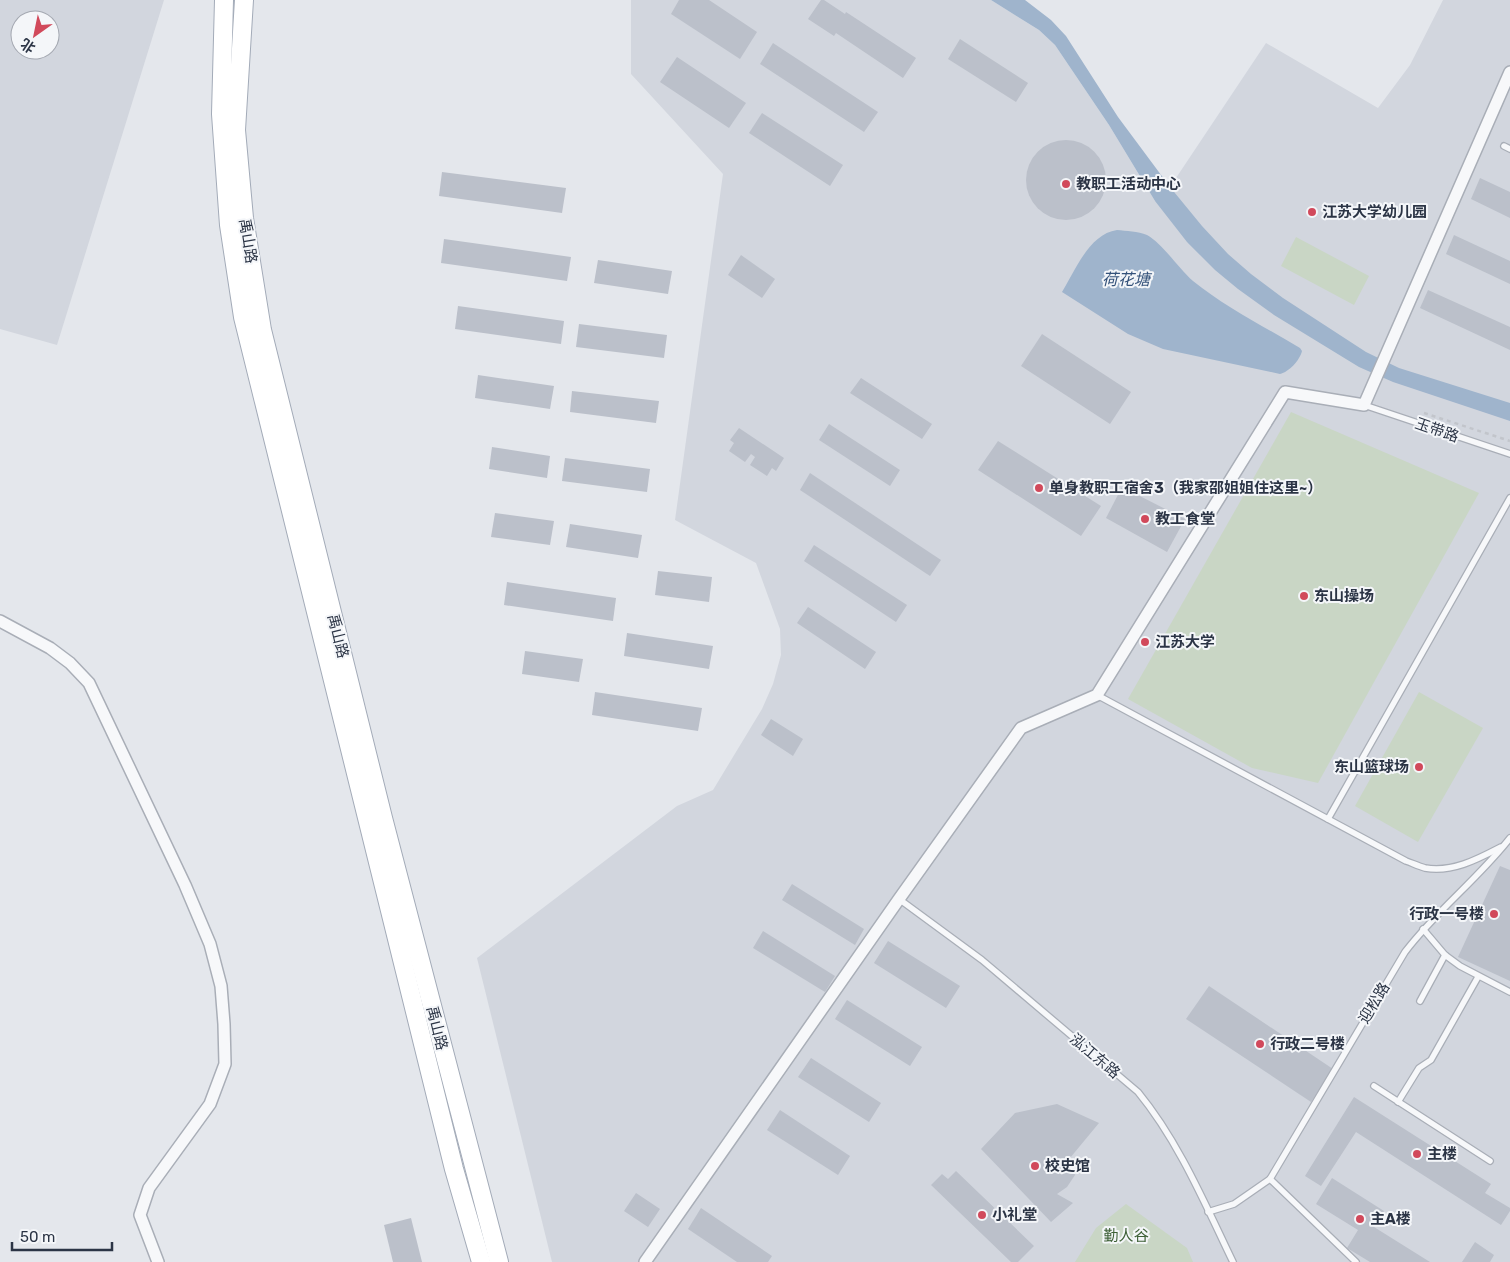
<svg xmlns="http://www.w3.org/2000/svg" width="1510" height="1262" viewBox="0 0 1510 1262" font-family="Rubik,'Noto Sans SC',sans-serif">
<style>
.built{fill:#d2d6de;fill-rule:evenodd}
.green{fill:#c9d6c5}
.water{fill:#9fb4cc}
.building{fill:#bbc0ca}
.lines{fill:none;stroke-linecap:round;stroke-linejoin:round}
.service-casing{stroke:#a9aeb7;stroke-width:8}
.minor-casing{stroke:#a9aeb7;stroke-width:14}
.primary-casing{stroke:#a3abb8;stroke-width:20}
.path{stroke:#c2c5cb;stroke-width:2.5;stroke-dasharray:4 4;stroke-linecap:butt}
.service{stroke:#f7f8fa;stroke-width:5.5}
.minor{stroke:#f7f8fa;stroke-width:11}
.primary{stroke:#fff;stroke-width:18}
.poi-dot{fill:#d1495b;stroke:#f4f6f9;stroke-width:2}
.labels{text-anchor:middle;stroke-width:4;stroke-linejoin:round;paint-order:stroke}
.poi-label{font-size:15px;font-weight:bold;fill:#2b3445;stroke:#f4f6f9;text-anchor:start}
.street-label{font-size:15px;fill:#2b3445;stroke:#f4f6f9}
.park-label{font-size:15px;fill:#3f6138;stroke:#f4f6f9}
.water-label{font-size:16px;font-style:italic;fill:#34527a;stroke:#f4f6f9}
</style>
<rect width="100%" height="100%" fill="#e4e7ec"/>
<g class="built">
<path d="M 0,0 L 164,0 L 57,345 L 0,329 ZM 20,20 L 50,20 L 50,50 L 20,50 Z"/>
<polygon points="631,0 991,0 1039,30 1055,45 1109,125 1155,201 1170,187 1266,43 1378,108 1410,65 1443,0 1510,0 1510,1262 552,1262 477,958 677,806 713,790 762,709 773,684 781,655 780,629 756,563 675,520 723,174 631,74"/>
</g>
<g class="green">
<polygon points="1296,237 1369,276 1354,305 1281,266"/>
<polygon points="1291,412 1479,493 1318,783 1252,768 1128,699"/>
<polygon points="1419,692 1483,728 1418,842 1355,806"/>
<polygon points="1126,1204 1187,1248 1193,1262 1075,1262 1096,1228"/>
</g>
<g class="water">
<polygon points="991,0 1025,0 1051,20 1066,36 1118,117 1170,187 1202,226 1228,254 1251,274 1283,298 1366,352 1399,368 1510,403 1510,421 1393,382 1359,367 1274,315 1238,289 1215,270 1187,242 1155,201 1109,125 1055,45 1039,30"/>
<path d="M 1117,230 C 1126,231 1138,231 1147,235 C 1163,244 1178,268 1193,281 C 1225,307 1265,327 1300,348 L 1302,351 C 1300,360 1289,372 1280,374 L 1163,349 L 1128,334 L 1062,292 C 1075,271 1089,234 1117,230 Z"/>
</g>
<g class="building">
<polygon points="679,0 709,0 757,32 740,59 671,14"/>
<polygon points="821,0 824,0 845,14 846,12 916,58 903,78 836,33 834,36 808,19"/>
<polygon points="960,39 1028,83 1016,102 948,59"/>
<polygon points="773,43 878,112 864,132 760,64"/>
<polygon points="677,57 746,103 729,128 660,82"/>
<polygon points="762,113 843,165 830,186 749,133"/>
<circle cx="1066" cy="180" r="40"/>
<polygon points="442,172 566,188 562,213 439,196"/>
<polygon points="1480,178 1510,192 1510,218 1471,199"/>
<polygon points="1454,235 1510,261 1510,284 1446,254"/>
<polygon points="444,239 571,257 567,281 441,263"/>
<polygon points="741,255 775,279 762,298 728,275"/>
<polygon points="598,260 672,271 668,294 594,283"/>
<polygon points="1428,290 1510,327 1510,350 1420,308"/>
<polygon points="458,306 564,321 561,344 455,329"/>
<polygon points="579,324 667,335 664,358 576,347"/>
<polygon points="1042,334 1131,392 1110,424 1021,366"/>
<polygon points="478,375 554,386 550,409 475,398"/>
<polygon points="861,378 932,424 922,439 850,393"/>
<polygon points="572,391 659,401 656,423 570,412"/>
<polygon points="829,424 900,470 890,486 819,440"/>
<polygon points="739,428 784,458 776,471 772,468 767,476 750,465 755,457 751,454 745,462 729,451 734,443 730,440"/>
<polygon points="998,441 1101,506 1081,536 978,470"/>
<polygon points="492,447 550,456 547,478 489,469"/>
<polygon points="565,458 650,469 647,492 562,481"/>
<polygon points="810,473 941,560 930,576 800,490"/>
<polygon points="1122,487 1185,519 1167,552 1106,518"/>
<polygon points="495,513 554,521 550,545 491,537"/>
<polygon points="570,524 642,535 638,558 566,547"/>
<polygon points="814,545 907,605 896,622 804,561"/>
<polygon points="658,571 712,577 709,602 655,595"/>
<polygon points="507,582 616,598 613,621 504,605"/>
<polygon points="808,607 876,652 865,669 797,623"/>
<polygon points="627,633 713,646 709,669 624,656"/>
<polygon points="525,651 583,659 579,682 522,674"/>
<polygon points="595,692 702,708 698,731 592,715"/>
<polygon points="771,719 803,739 793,756 761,735"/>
<polygon points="1500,866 1510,870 1510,981 1458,957"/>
<polygon points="792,884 864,929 855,945 782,900"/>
<polygon points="763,931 835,976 825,992 753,948"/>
<polygon points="888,941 960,986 946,1008 874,963"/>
<polygon points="1209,986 1333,1069 1311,1102 1186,1019"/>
<polygon points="847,1000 922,1047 910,1066 835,1019"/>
<polygon points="811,1058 881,1103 869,1122 798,1077"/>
<polygon points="1354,1097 1491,1184 1485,1193 1510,1208 1510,1211 1501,1225 1356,1132 1321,1186 1305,1176"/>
<polygon points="1057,1104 1099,1123 1070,1158 1075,1175 1067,1187 1057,1194 1073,1203 1051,1222 981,1149 1015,1113"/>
<polygon points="780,1110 850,1156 838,1175 767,1130"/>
<polygon points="956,1171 1034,1246 1018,1262 1011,1262 931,1185 942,1174 948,1179"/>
<polygon points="1332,1178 1384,1211 1374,1227 1430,1262 1370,1262 1347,1248 1358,1230 1316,1204"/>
<polygon points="636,1193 660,1209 648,1227 624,1211"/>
<polygon points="701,1208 772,1256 768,1262 737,1262 688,1229"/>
<polygon points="411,1218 422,1262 393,1262 384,1225"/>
<polygon points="1475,1242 1494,1255 1490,1262 1462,1262"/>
</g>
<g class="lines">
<defs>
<g id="service">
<polyline points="1504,146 1510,149"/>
<polyline points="1364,405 1510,454"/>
<path d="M 1097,695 L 1406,861 C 1412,863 1418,866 1425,868 C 1452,873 1478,859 1501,847"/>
<polyline points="1328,819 1510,498"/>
<path d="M 899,899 L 982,960 L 1138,1092 C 1179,1142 1205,1204 1233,1262"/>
<polyline points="1423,929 1445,955 1460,966 1510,992"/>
<polyline points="1420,1001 1445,955"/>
<polyline points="1374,1086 1490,1161"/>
<polyline points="1398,1102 1419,1068 1431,1060 1478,977"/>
<polyline points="1270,1179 1356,1262"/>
<path d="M 1208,1212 L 1234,1204 L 1270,1179 L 1405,952 C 1436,911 1478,879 1510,838"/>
</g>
<g id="minor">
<polyline points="0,621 50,648 70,663 89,683 185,885 210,944 221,986 224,1024 225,1064 210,1104 149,1188 140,1215 158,1262"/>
<polyline points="645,1262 899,899 1021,728 1097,695 1285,392 1364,405 1510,72"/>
</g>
<g id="primary">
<polyline points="224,0 221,114 229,225 243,317 454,1169 481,1262"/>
<polyline points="244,0 236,130 244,218 262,330 383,818 499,1262"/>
</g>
</defs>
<use href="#service" class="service-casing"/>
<use href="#minor" class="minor-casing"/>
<use href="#primary" class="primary-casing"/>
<polyline class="path" points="1424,413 1510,441"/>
<use href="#service" class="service"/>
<use href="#minor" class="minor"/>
<use href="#primary" class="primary"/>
</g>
<g class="poi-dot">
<circle cx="1066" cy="184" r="5"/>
<circle cx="1312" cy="212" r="5"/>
<circle cx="1039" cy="488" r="5"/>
<circle cx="1145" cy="519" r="5"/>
<circle cx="1304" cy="596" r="5"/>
<circle cx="1145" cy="642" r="5"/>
<circle cx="1419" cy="767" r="5"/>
<circle cx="1494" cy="914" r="5"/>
<circle cx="1260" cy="1044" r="5"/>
<circle cx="1417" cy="1154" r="5"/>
<circle cx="1035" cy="1166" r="5"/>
<circle cx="982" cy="1215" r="5"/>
<circle cx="1360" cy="1219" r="5"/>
</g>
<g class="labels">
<g class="poi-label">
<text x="1076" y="189">教职工活动中心</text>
<text x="1322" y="217">江苏大学幼儿园</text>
<text x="1049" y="493">单身教职工宿舍3（我家邵姐姐住这里~）</text>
<text x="1155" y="524">教工食堂</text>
<text x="1314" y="601">东山操场</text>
<text x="1155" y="647">江苏大学</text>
<text x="1409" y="772" text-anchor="end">东山篮球场</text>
<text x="1484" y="919" text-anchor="end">行政一号楼</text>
<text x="1270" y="1049">行政二号楼</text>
<text x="1427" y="1159">主楼</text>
<text x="1045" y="1171">校史馆</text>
<text x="992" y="1220">小礼堂</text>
<text x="1370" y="1224">主A楼</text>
</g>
<g class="street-label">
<text transform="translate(248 241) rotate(81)" y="5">禹山路</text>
<text transform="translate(1437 430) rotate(19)" y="5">玉带路</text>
<text transform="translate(338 636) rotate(76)" y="5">禹山路</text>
<text transform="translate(1374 1003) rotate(-59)" y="5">迎松路</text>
<text transform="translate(437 1028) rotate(76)" y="5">禹山路</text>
<text transform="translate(1095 1056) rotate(40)" y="5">泓江东路</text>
</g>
<g class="park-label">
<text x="1126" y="1241">勤人谷</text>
</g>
<g class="water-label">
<text x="1126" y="285">荷花塘</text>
</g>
</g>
<g transform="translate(35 35) rotate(213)"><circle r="24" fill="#f4f6f9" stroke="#a4a8b1"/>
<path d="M0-4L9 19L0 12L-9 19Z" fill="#d1495b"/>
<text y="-8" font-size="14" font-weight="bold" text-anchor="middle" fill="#2b3445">北</text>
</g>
<path d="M12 1242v8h100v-8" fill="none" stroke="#2b3445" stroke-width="2.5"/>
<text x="20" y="1242" font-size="15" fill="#2b3445" stroke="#f4f6f9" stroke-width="4" paint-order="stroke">50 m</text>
</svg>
